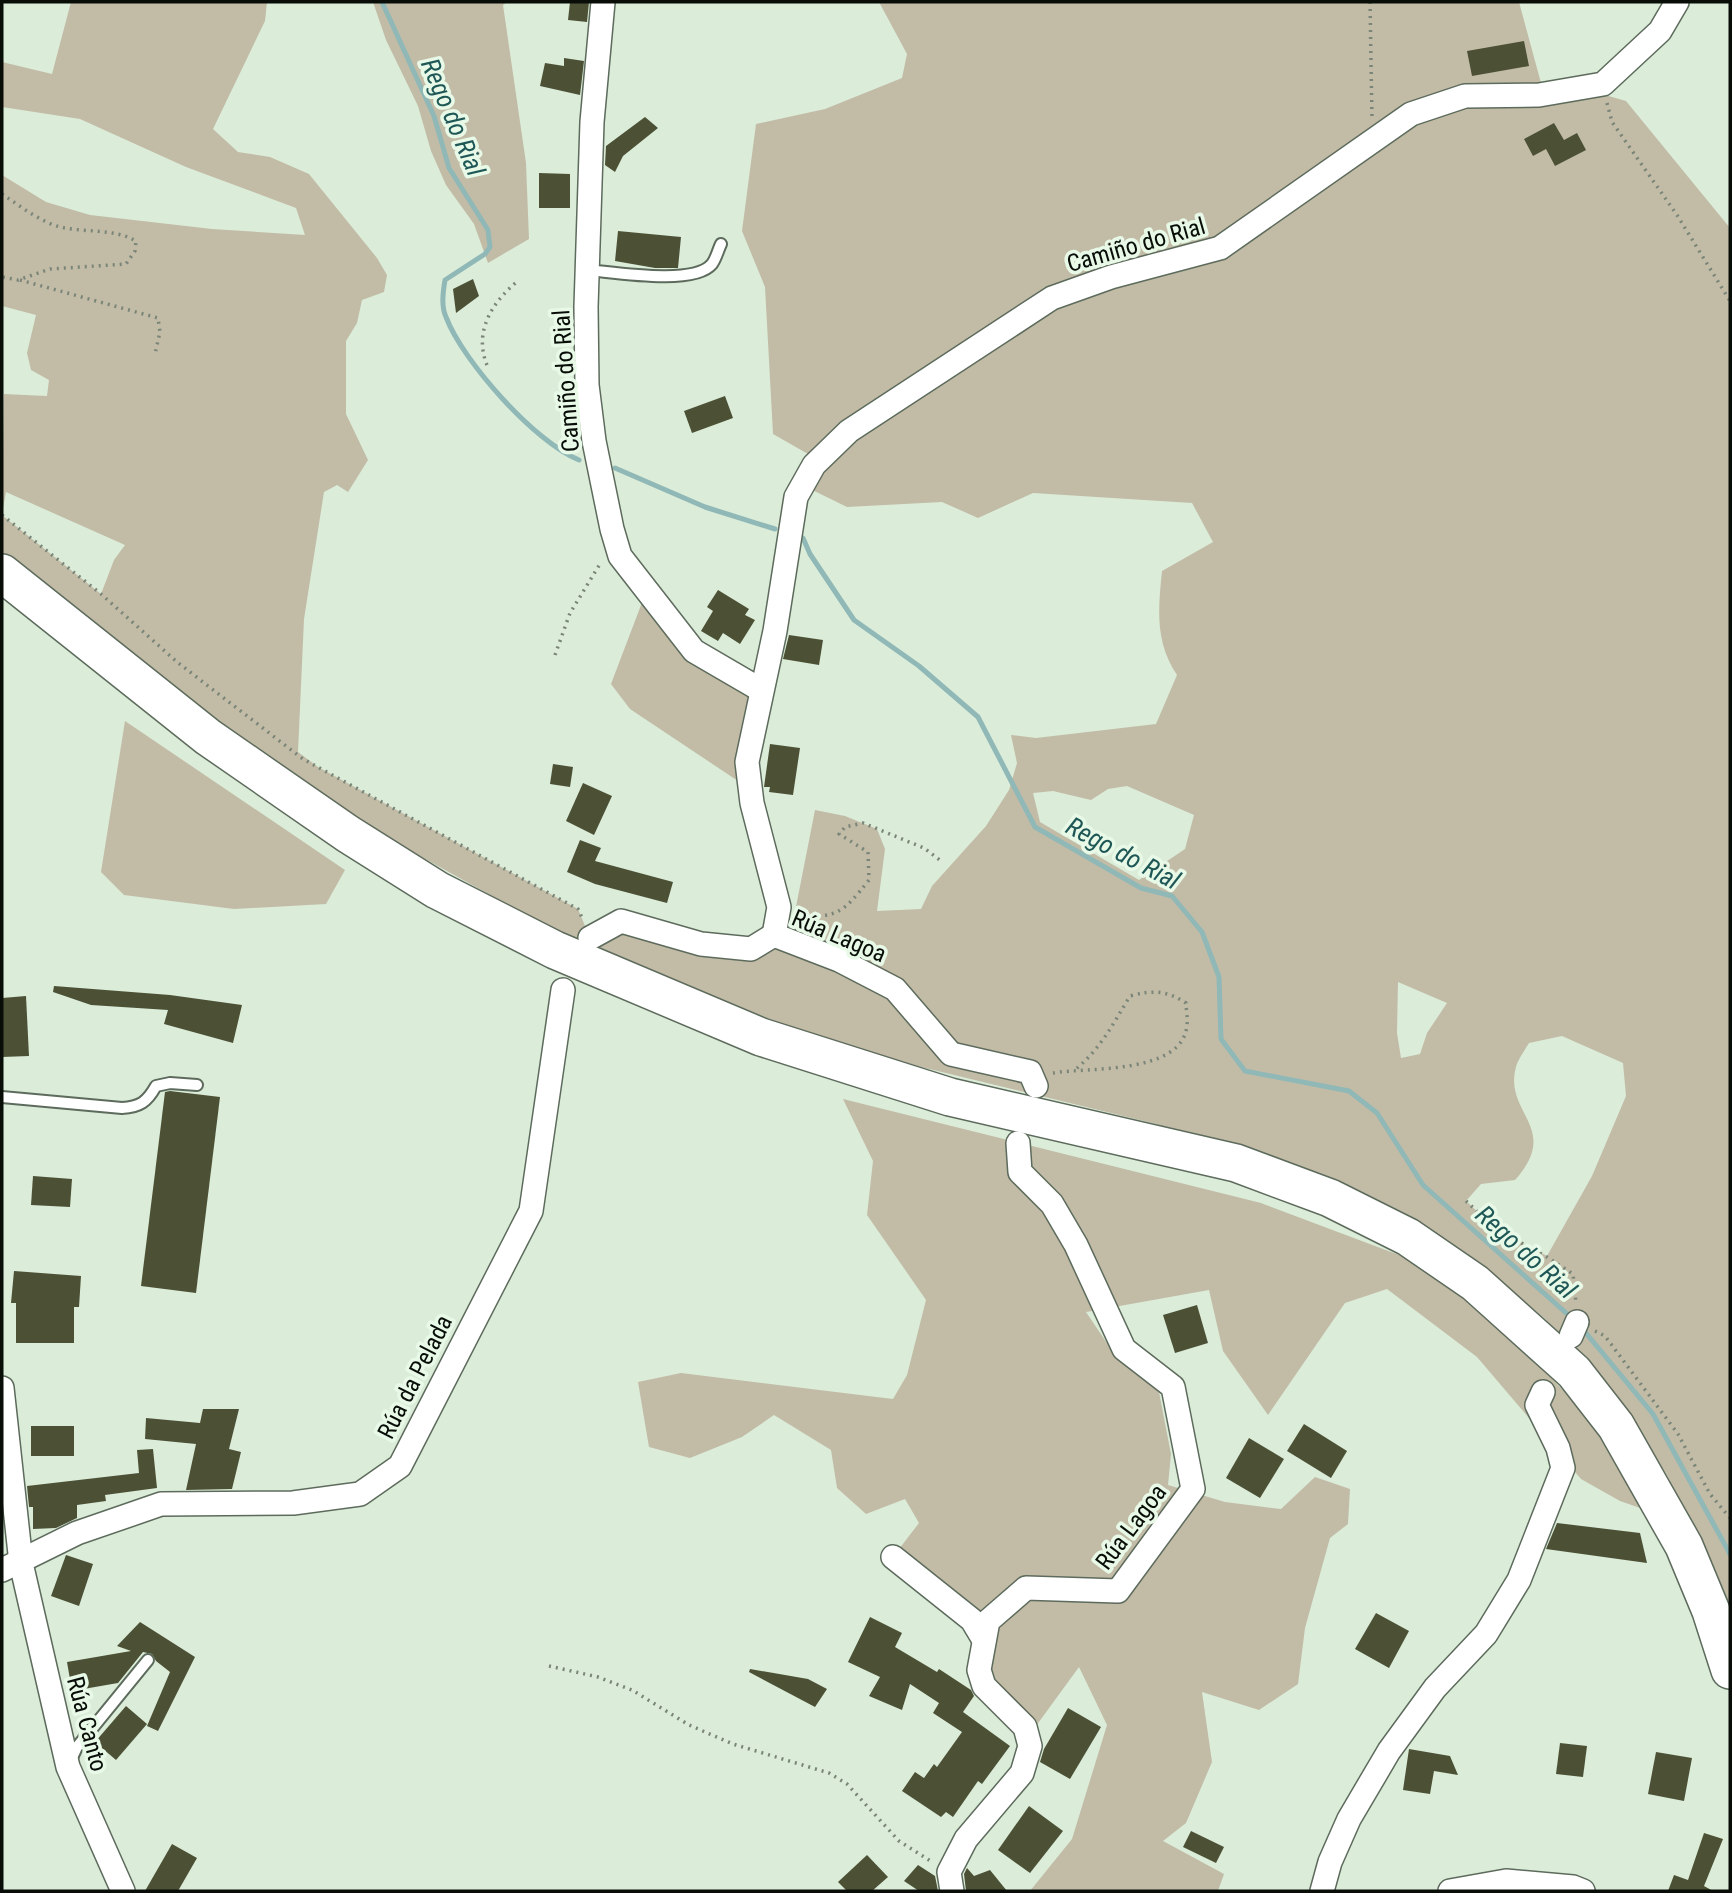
<svg xmlns="http://www.w3.org/2000/svg" width="1732" height="1893" viewBox="0 0 1732 1893" font-family="'Roboto Condensed',sans-serif">
<style>
.green{fill:#c2bca7;fill-rule:evenodd}
.lines{fill:none;stroke-linecap:round;stroke-linejoin:round}
.stream{stroke:#90b8b7;stroke-width:5}
.building{fill:#4c5136}
.service-casing{stroke:#5d6b5c;stroke-width:14}
.minor-casing{stroke:#5d6b5c;stroke-width:26}
.primary-casing{stroke:#5d6b5c;stroke-width:40}
.path{stroke:#7a8578;stroke-width:3.5;stroke-dasharray:2 5;stroke-linecap:butt}
.service{stroke:#fff;stroke-width:10}
.minor{stroke:#fff;stroke-width:23}
.primary{stroke:#fff;stroke-width:37}
.labels{text-anchor:middle;stroke-width:7;stroke-linejoin:round;paint-order:stroke}
.street-label{font-size:24px;fill:#080d08;stroke:#e8f9e7}
.water-label{font-size:26px;font-style:italic;fill:#1e5756;stroke:#e8f9e7}
</style>
<rect width="100%" height="100%" fill="#dbecd9"/>
<g class="green">
<path d="M 71,2 L 267,2 L 265,21 L 213,129 L 238,152 L 270,157 L 309,174 L 377,258 L 387,275 L 384,292 L 362,300 L 357,323 L 346,341 L 346,414 L 368,460 L 348,492 L 337,485 L 324,492 L 304,619 L 298,752 L 318,767 L 578,909 L 590,938 L 621,921 L 701,944 L 774,935 L 794,917 L 815,810 L 845,816 L 877,829 L 885,849 L 877,911 L 921,909 L 932,886 L 986,826 L 1009,790 L 1017,763 L 1011,735 L 1036,738 L 1156,724 L 1177,675 C 1155,642 1158,610 1162,571 L 1213,542 L 1192,503 L 1033,493 L 978,518 L 942,502 L 847,507 L 802,485 L 808,454 L 773,434 L 765,287 L 742,231 L 756,124 L 825,109 L 902,78 L 907,54 L 879,2 L 1519,2 L 1541,83 L 1603,84 L 1605,95 L 1626,101 L 1730,228 L 1730,1621 L 1706,1553 L 1667,1475 L 1611,1388 L 1544,1318 L 1497,1279 L 1421,1224 L 1331,1178 L 1152,1123 L 917,1066 L 786,1026 L 571,940 L 312,796 L 2,557 L 2,515 L 101,594 L 114,560 L 125,545 L 6,492 L 2,514 L 4,394 L 47,396 L 49,380 L 31,370 L 27,353 L 36,315 L 2,306 L 2,175 L 46,202 L 90,215 L 212,229 L 305,235 L 296,208 L 186,167 L 80,119 L 2,107 L 2,62 L 52,74 ZM 1127,786 L 1194,815 L 1185,849 L 1139,880 L 1040,822 L 1033,793 L 1053,791 L 1091,800 L 1108,789 ZM 1398,982 L 1447,1003 L 1427,1033 L 1420,1054 L 1401,1058 L 1397,1033 ZM 1562,1036 L 1623,1063 L 1626,1096 L 1592,1176 L 1547,1256 L 1496,1229 L 1466,1201 L 1481,1184 L 1515,1180 C 1562,1127 1503,1114 1516,1067 C 1518,1059 1525,1050 1529,1043 Z"/>
<polygon points="373,2 507,2 503,5 526,163 529,239 488,263 474,224 446,185 431,151 418,106 386,40"/>
<polygon points="646,592 694,651 761,690 750,789 630,709 611,684"/>
<polygon points="125,721 345,870 326,904 234,909 124,895 101,872"/>
<polygon points="843,1099 1261,1203 1415,1261 1506,1330 1575,1403 1610,1447 1643,1509 1620,1501 1581,1479 1477,1357 1387,1289 1345,1303 1268,1415 1223,1351 1209,1290 1086,1312 1115,1355 1159,1392 1171,1454 1168,1485 1225,1502 1281,1509 1315,1477 1350,1489 1348,1524 1330,1538 1305,1628 1298,1684 1259,1710 1202,1692 1212,1762 1186,1823 1163,1841 1224,1874 1218,1891 1030,1891 1072,1839 1107,1725 1079,1667 1036,1726 989,1675 988,1621 896,1553 919,1523 905,1499 866,1514 837,1488 831,1450 774,1415 742,1437 690,1458 649,1447 638,1382 681,1373 893,1399 907,1375 926,1300 867,1215 873,1161"/>
</g>
<g class="lines">
<g class="stream">
<path d="M 382,2 L 434,116 L 449,168 L 488,230 L 490,247 L 485,254 L 445,280 C 443,292 441,306 446,317 C 463,362 536,443 579,460"/>
<polyline points="615,468 705,507 775,529"/>
<polyline points="803,538 810,554 854,620 919,666 978,717 1035,827 1141,888 1172,896 1202,932 1219,977 1221,1039 1245,1071 1349,1091 1377,1113 1423,1185 1574,1320"/>
<polyline points="1581,1327 1653,1414 1730,1554"/>
</g>
</g>
<g class="building">
<polygon points="570,2 589,2 587,22 568,20"/>
<polygon points="1524,41 1529,66 1472,76 1467,51"/>
<polygon points="564,58 584,61 580,95 540,86 545,63 564,66"/>
<polygon points="645,117 658,128 623,156 615,172 605,165 606,146"/>
<polygon points="1554,123 1564,140 1577,133 1586,150 1555,166 1546,149 1533,156 1524,139"/>
<polygon points="539,173 570,174 570,208 539,208"/>
<polygon points="618,231 681,237 678,268 655,268 615,261"/>
<polygon points="473,279 479,296 456,313 453,289"/>
<polygon points="725,396 733,418 692,433 684,411"/>
<polygon points="718,590 749,609 745,615 755,620 740,644 723,633 718,641 701,631 713,611 707,607"/>
<polygon points="789,635 823,640 819,665 783,659"/>
<polygon points="770,744 800,748 793,795 769,792 770,787 764,787"/>
<polygon points="553,764 573,767 570,787 550,784"/>
<polygon points="583,783 612,796 594,835 566,821"/>
<polygon points="580,840 601,848 595,861 673,882 667,903 595,884 567,872"/>
<polygon points="54,986 170,995 242,1005 233,1043 164,1024 168,1010 91,1005 53,992"/>
<polygon points="26,996 29,1056 2,1057 2,998"/>
<polygon points="170,1091 220,1097 196,1293 141,1286 165,1092"/>
<polygon points="33,1176 72,1179 70,1207 31,1205"/>
<polygon points="14,1271 81,1276 79,1307 74,1307 74,1343 16,1343 16,1303 11,1303"/>
<polygon points="1197,1305 1208,1343 1175,1353 1163,1315"/>
<polygon points="203,1409 239,1409 229,1449 241,1452 232,1489 186,1490 196,1444 145,1439 146,1418 200,1423"/>
<polygon points="1304,1424 1347,1451 1331,1478 1287,1451"/>
<rect x="31" y="1426" width="43" height="30"/>
<polygon points="1249,1438 1284,1459 1260,1498 1226,1478"/>
<polygon points="153,1449 157,1488 105,1495 106,1501 77,1505 77,1518 56,1528 33,1529 33,1507 29,1507 27,1486 139,1473 137,1450"/>
<polygon points="1557,1523 1640,1533 1647,1563 1546,1549"/>
<polygon points="66,1555 93,1564 79,1606 51,1596"/>
<polygon points="1376,1613 1409,1631 1389,1668 1355,1649"/>
<polygon points="870,1617 902,1633 895,1647 937,1672 939,1669 971,1690 974,1696 963,1712 1010,1746 982,1784 978,1781 953,1817 946,1812 941,1817 902,1791 915,1772 924,1778 934,1764 937,1767 962,1732 933,1713 939,1703 910,1684 902,1710 869,1696 880,1677 848,1662"/>
<polygon points="140,1622 195,1657 158,1731 147,1726 170,1672 156,1661 152,1654 143,1652 118,1683 72,1691 67,1662 131,1651 117,1646"/>
<polygon points="750,1669 808,1679 827,1689 815,1707 749,1672"/>
<polygon points="126,1706 147,1724 116,1760 95,1742"/>
<polygon points="1068,1708 1101,1727 1070,1779 1040,1762 1044,1749"/>
<polygon points="1560,1743 1587,1746 1583,1777 1556,1774"/>
<polygon points="1409,1749 1450,1756 1458,1775 1434,1771 1430,1794 1403,1790"/>
<polygon points="1656,1752 1692,1758 1684,1801 1648,1794"/>
<polygon points="1029,1806 1063,1831 1030,1873 998,1850"/>
<polygon points="1191,1831 1224,1847 1216,1863 1183,1847"/>
<polygon points="1704,1833 1723,1839 1704,1886 1713,1891 1668,1891 1674,1875 1688,1880"/>
<polygon points="172,1844 197,1858 178,1891 145,1891"/>
<polygon points="867,1855 888,1877 872,1891 847,1891 838,1882"/>
<polygon points="918,1865 935,1876 938,1891 919,1891 904,1881"/>
<polygon points="967,1868 974,1876 990,1870 1007,1891 966,1891 964,1874"/>
</g>
<g class="lines">
<defs>
<g id="service">
<path d="M 587,270 C 613,272 694,286 712,264 C 716,259 718,250 721,244"/>
<path d="M 2,1097 L 122,1108 C 140,1107 147,1102 156,1086 L 170,1083 L 197,1085"/>
<polyline points="71,1760 77,1747 148,1660"/>
</g>
<g id="minor">
<polyline points="603,2 592,122 586,307 587,385 594,441 612,529 620,556 694,651 761,690"/>
<polyline points="774,935 779,907 752,803 747,762 775,631 796,497 814,465 849,431 1052,298 1111,277 1220,248 1411,114 1465,96 1539,95 1603,84 1660,31 1677,2"/>
<polyline points="590,938 621,921 701,944 751,949 774,935 839,960 895,989 951,1054 1030,1072 1036,1086"/>
<polyline points="1571,1336 1577,1322"/>
<polyline points="2,1388 21,1563 68,1767 123,1891"/>
<polyline points="893,1557 972,1620 984,1640"/>
<polyline points="2,1570 77,1533 161,1504 293,1503 360,1494 400,1466 531,1211 563,990"/>
<polyline points="952,1891 949,1872 966,1839 1022,1773 1030,1746 1025,1727 984,1686 979,1670 988,1621 1026,1588 1118,1591 1193,1489 1173,1387 1124,1349 1076,1245 1052,1204 1020,1172 1018,1143"/>
<polyline points="1322,1891 1330,1862 1349,1819 1389,1751 1435,1688 1486,1634 1519,1580 1563,1468 1558,1448 1537,1405 1543,1392"/>
<polyline points="1450,1891 1506,1881 1573,1887 1583,1891"/>
</g>
<polyline id="primary" points="2,573 208,737 348,834 437,890 555,950 761,1037 950,1097 1236,1163 1330,1198 1408,1237 1475,1283 1574,1372 1616,1426 1684,1546 1711,1611 1730,1670"/>
</defs>
<use href="#service" class="service-casing"/>
<use href="#minor" class="minor-casing"/>
<use href="#primary" class="primary-casing"/>
<g class="path">
<polyline points="1370,2 1372,119"/>
<polyline points="1607,103 1612,122 1677,215 1730,301"/>
<path d="M 2,194 C 20,206 39,221 60,227 C 86,233 113,228 136,241 L 135,251 L 126,264 L 50,269 L 18,280 L 2,277"/>
<polyline points="20,280 158,318 160,332 155,354"/>
<path d="M 487,365 C 473,331 493,301 519,280"/>
<polyline points="2,515 101,594 177,662 303,759 578,909 583,920"/>
<polyline points="555,655 570,613 600,564"/>
<path d="M 797,917 C 838,917 843,913 869,880 L 868,852 L 839,834 L 845,827 L 863,823 L 924,848 L 941,861"/>
<path d="M 1053,1073 C 1087,1067 1183,1075 1187,1025 C 1188,1018 1186,1010 1186,1003 C 1166,990 1152,990 1130,996 C 1113,1024 1101,1048 1076,1069"/>
<polyline points="1466,1201 1496,1229 1547,1257 1573,1274 1576,1303"/>
<polyline points="1595,1331 1605,1336 1678,1434 1710,1494 1730,1518"/>
<polyline points="549,1666 598,1677 632,1690 689,1725 733,1744 829,1773 847,1784 899,1841 932,1862"/>
</g>
<use href="#service" class="service"/>
<use href="#minor" class="minor"/>
<use href="#primary" class="primary"/>
</g>
<g class="labels">
<g class="street-label">
<text transform="translate(1136 245) rotate(-16)" y="8">Camiño do Rial</text>
<text transform="translate(566 381) rotate(-94)" y="8">Camiño do Rial</text>
<text transform="translate(839 936) rotate(23)" y="8">Rúa Lagoa</text>
<text transform="translate(415 1377) rotate(-63)" y="8">Rúa da Pelada</text>
<text transform="translate(1131 1527) rotate(-53)" y="8">Rúa Lagoa</text>
<text transform="translate(87 1724) rotate(75)" y="8">Rúa Canto</text>
</g>
<g class="water-label">
<text transform="translate(453 117) rotate(67)" y="9">Rego do Rial</text>
<text transform="translate(1123 853) rotate(28)" y="9">Rego do Rial</text>
<text transform="translate(1526 1252) rotate(42)" y="9">Rego do Rial</text>
</g>
</g>
<rect width="1732" height="1893" fill="none" stroke="#080d08" stroke-width="7"/>
</svg>
